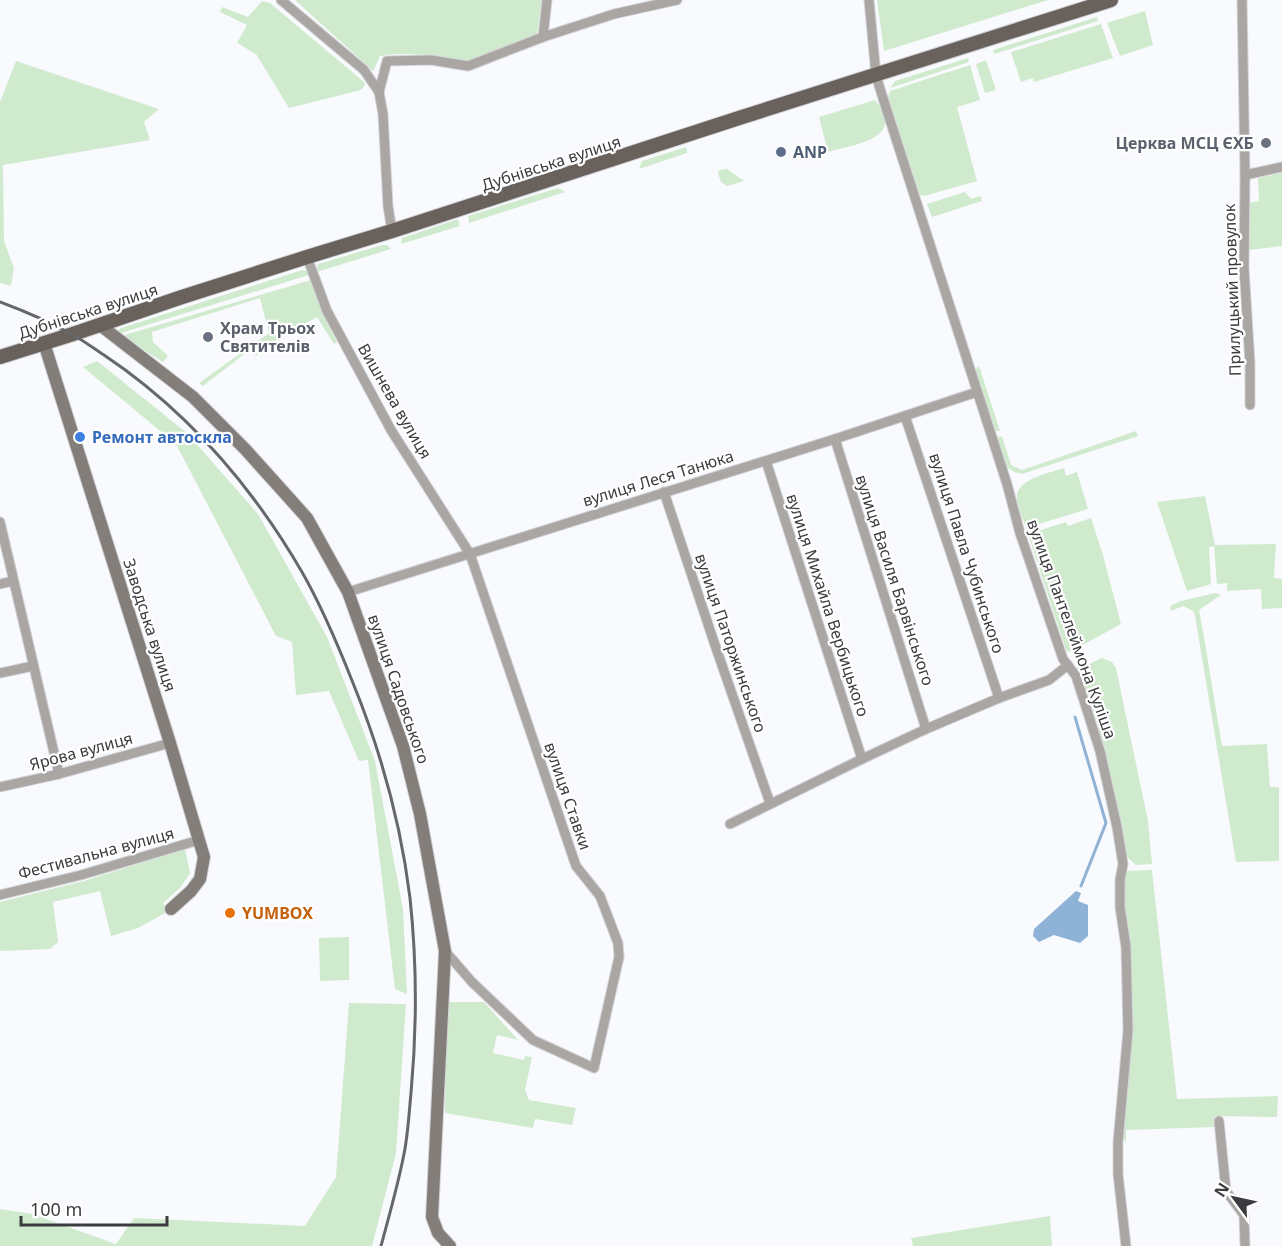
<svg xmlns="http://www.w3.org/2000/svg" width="1282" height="1246" viewBox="0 0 1282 1246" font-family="'Noto Sans',sans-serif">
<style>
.green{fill:#d0eace}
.water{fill:#8fb3d6}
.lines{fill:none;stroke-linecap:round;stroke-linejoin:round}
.stream{stroke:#8fb3d6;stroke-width:3}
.street-casing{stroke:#d3d4d8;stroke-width:11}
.secondary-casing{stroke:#d3d4d8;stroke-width:14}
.primary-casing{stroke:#d3d4d8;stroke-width:16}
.street{stroke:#aaa6a3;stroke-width:9}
.secondary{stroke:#837e79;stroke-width:12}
.primary{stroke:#68615c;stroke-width:14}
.rail{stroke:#65676a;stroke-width:3}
.worship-dot{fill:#6b7280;stroke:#fff;stroke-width:2}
.service-dot{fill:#5c6f8a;stroke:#fff;stroke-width:2}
.shop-dot{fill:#3f7fe0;stroke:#fff;stroke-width:2}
.food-dot{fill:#e8710a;stroke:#fff;stroke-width:2}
.labels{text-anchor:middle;stroke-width:4.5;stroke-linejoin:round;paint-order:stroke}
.worship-label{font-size:16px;font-weight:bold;fill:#5b616d;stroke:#fff;text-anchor:end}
.service-label{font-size:16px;font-weight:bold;fill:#4e5e75;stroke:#fff;text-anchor:start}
.street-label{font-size:16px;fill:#3a3c3f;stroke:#fff}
.shop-label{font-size:16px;font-weight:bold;fill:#366cbe;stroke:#fff;text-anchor:start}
.food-label{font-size:16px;font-weight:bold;fill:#c56008;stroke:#fff;text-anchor:start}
</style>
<rect width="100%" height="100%" fill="#f9fafe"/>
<g class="green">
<polygon points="295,0 542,0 537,35 469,62 433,55 394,54 380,56 373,71"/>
<polygon points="877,0 1048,0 884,51"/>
<polygon points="262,1 270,3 364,82 365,85 361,90 289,108 256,54 237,43 247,25 220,12 222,7 248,17"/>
<polygon points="1145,11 1153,45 1120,56 1107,23"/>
<polygon points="1097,17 1098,21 994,54 993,50"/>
<polygon points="1101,24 1113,58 1034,82 1033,78 1021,82 1011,52"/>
<polygon points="968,58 969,62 890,88 895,81"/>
<polygon points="986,60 996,90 985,93 976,64"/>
<polygon points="16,61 159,109 144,122 150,140 3,165 4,241 14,268 11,286 0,283 0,102"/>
<polygon points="970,65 980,100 957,107 977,181 924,196 919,195 888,97 890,91"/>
<path d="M 875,100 C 907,139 855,144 828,152 L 819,117 Z"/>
<polygon points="686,147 687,153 639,169 642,161"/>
<polygon points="727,169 744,181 727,186 721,182 718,173 720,170"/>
<polygon points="1282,173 1282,246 1249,250 1250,203 1259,201 1258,178"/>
<polygon points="558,188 565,192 469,223 468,216"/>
<polygon points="965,192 971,199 981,196 982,201 932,217 927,204"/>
<polygon points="458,219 460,226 401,244 402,238"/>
<polygon points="382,245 387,245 391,249 317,272 318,264"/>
<polygon points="302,270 306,271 309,275 118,334 118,331 121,328"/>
<polygon points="311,280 323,313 337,342 334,344 317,317 275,341 256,356 251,349 203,386 199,383 269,333 260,298 152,332 153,342 168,356 163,362 121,336"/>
<polygon points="97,361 187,433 258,514 327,637 375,761 403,909 407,994 395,989 368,760 359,761 329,691 296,695 292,642 276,636 176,444 83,367"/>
<polygon points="979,366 1000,431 994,431 974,371"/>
<path d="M 1136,431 L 1138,436 L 1022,474 C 1002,471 1001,455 996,438 L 1002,436 L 1011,465 L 1022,470 Z"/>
<path d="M 1064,468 L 1066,476 L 1077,472 L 1088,509 L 1026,528 C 1023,519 1019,510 1017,500 C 1013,480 1049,473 1064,468 Z"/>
<polygon points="1205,496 1215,545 1276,544 1274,578 1282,579 1282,608 1262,609 1261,589 1227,591 1227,583 1217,584 1214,546 1209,547 1211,584 1187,591 1157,502"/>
<polygon points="1091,518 1103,555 1121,624 1070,652 1066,650 1028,534 1066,522 1068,526"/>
<polygon points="1215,593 1221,595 1199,610 1205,643 1222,746 1267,744 1270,787 1279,787 1279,861 1236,862 1195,616 1193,611 1183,606 1171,611 1170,606 1181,601"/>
<polygon points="1102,658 1112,662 1116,668 1148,821 1152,864 1136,865 1125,855 1076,664 1087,660 1089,664"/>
<polygon points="185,849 190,873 180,888 163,903 167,912 138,928 111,936 100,891 53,902 58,942 50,949 0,951 0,902 84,881"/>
<polygon points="1152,870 1177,1099 1278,1096 1277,1117 1215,1116 1216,1127 1126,1130 1126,1143 1121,1132 1131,1031 1123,907 1125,871"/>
<polygon points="349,937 349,980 320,981 319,938"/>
<polygon points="447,1002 484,1002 518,1040 497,1035 493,1053 524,1060 525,1056 532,1057 525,1090 529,1100 576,1108 572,1125 535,1119 533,1128 445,1113"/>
<polygon points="349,1003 406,1004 396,1153 372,1246 0,1246 0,1209 32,1214 116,1244 134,1218 305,1226 336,1177"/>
<polygon points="1050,1216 1052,1246 913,1246 911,1238"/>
</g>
<polygon class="water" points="1076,891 1081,893 1078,901 1088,905 1088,936 1080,943 1054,935 1039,942 1033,936 1034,929"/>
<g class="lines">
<polyline class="stream" points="1075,717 1106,823 1081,886"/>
<defs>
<g id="street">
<polyline points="281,0 364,70 379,92 383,114 388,206 392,231"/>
<polyline points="869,0 876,75 881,92 1007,484 1020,533 1063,659 1076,676 1100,751 1117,827 1123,864 1120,880 1120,907 1126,947 1128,1031 1118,1142 1118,1174 1126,1246"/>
<polyline points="1242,0 1245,175 1282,167"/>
<polyline points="543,37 547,0"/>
<polyline points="379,92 387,61 431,60 468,66 543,37 614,14 677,0"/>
<polyline points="1245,175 1244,268 1250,363 1250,405"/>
<polyline points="307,257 327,311 391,430 470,554 576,866 600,896 618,943 619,957 594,1068 533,1040 472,982 445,951"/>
<polyline points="905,416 999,698"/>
<polyline points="835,439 926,729"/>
<polyline points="766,461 862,759"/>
<polyline points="664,492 716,648 770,803"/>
<polyline points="0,522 59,774"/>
<polyline points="0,584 13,581"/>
<polyline points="348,592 835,439 977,392"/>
<polyline points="0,673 33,666"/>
<polyline points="0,787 59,774 170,743"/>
<polyline points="730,824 862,759 926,729 999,698 1049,680 1068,665"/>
<polyline points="0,895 81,875 199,840"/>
<polyline points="1219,1121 1226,1191 1244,1215 1245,1246"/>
</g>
<g id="secondary">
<polyline points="100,325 193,397 245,449 307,518 348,592 403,746 420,814 445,951 432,1217 438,1233 450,1246"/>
<polyline points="44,343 170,743 204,857 200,879 191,891 171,909"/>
</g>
<polyline id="primary" points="0,357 73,334 182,297 307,257 392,231 739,118 1111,0"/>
</defs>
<use href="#street" class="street-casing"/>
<use href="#secondary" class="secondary-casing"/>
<use href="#primary" class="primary-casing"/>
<use href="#street" class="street"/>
<use href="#secondary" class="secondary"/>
<use href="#primary" class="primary"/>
<path class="rail" d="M 0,302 C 24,311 48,321 71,334 C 83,340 93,348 104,355 C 186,410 252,486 302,572 C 322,607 338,645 353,683 C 381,752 401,824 410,898 C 417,963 417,1028 411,1093 C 409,1113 408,1134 404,1154 C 398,1185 389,1216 381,1246"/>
</g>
<g class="worship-dot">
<circle cx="1266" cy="143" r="6"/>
<circle cx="208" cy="337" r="6"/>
</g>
<circle class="service-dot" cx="781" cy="152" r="6"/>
<circle class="shop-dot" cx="80" cy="437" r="6"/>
<circle class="food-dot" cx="230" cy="913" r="6"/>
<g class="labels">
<g class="worship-label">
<text x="1254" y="149">Церква МСЦ ЄХБ</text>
<text x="220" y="334" text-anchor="start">Храм Трьох<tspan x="220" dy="18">Святителів</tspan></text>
</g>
<g class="service-label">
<text x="793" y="158">ANP</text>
</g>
<g class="street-label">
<text transform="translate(551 163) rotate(-18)" y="6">Дубнівська вулиця</text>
<text transform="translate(1232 290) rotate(-92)" y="6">Прилуцький провулок</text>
<text transform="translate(88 311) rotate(-18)" y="6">Дубнівська вулиця</text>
<text transform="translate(395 401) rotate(60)" y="6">Вишнева вулиця</text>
<text transform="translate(658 478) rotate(-17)" y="6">вулиця Леся Танюка</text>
<text transform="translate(967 553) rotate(72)" y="6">вулиця Павла Чубинського</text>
<text transform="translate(895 580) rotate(72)" y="6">вулиця Василя Барвінського</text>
<text transform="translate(828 605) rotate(72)" y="6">вулиця Михайла Вербицького</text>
<text transform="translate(150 625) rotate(72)" y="6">Заводська вулиця</text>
<text transform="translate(1072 629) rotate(70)" y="6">вулиця Пантелеймона Куліша</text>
<text transform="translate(731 643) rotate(71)" y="6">вулиця Паторжинського</text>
<text transform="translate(399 689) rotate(71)" y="6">вулиця Садовського</text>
<text transform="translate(81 751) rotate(-15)" y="6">Ярова вулиця</text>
<text transform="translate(568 796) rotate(71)" y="6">вулиця Ставки</text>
<text transform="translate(96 853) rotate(-15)" y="6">Фестивальна вулиця</text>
</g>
<g class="shop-label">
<text x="92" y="443">Ремонт автоскла</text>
</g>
<g class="food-label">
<text x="242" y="919">YUMBOX</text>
</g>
</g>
<g transform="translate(1234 1198) rotate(303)" stroke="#ffffff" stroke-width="4.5" paint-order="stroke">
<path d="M0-4.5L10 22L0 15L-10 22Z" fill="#3a3c3f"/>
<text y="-9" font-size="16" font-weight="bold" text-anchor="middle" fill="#3a3c3f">N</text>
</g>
<path d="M21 1216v9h146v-9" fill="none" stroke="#3a3c3f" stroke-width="3"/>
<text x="30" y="1216" font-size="18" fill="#3a3c3f" stroke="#ffffff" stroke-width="4.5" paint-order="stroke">100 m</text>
</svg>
